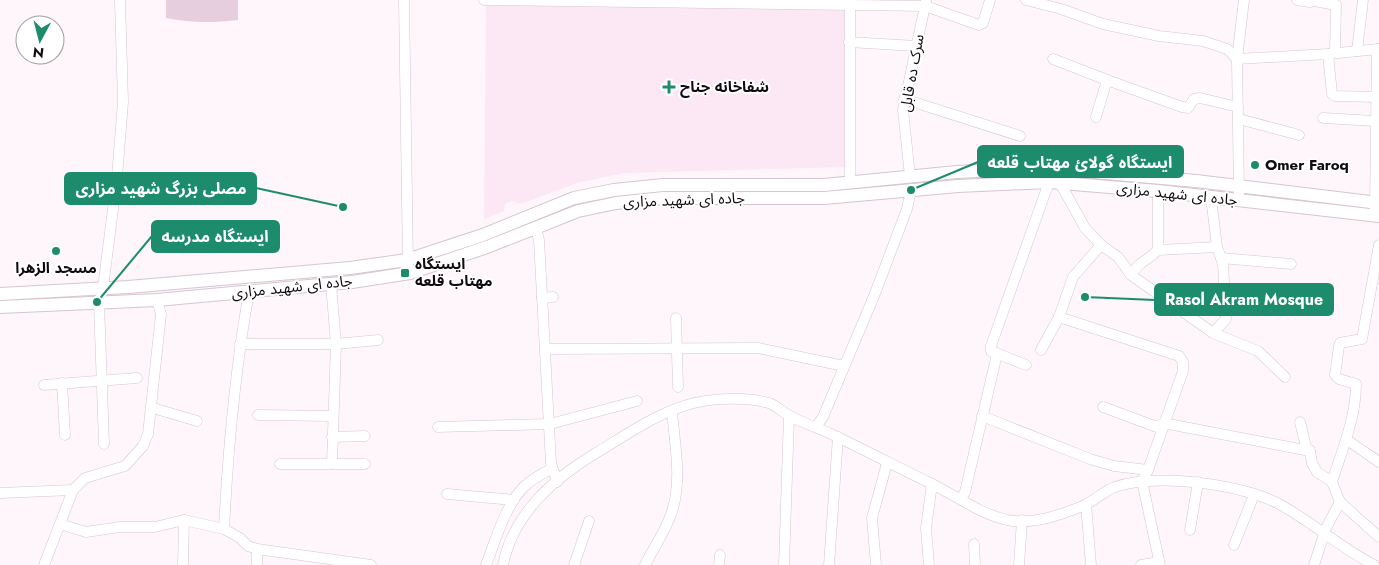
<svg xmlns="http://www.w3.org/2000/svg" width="1379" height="565" viewBox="0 0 1379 565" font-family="Jost,'Noto Sans Arabic',sans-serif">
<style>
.built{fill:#fce8f5}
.green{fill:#e7cedf}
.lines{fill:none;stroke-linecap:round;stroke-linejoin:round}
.minor-casing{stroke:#d6c5d1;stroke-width:11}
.major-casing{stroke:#d6c5d1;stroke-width:14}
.minor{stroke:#fff;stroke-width:10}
.major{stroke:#fff;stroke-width:12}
.poi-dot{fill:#1c8c6c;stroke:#fff;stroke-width:2}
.labels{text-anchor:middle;stroke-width:4;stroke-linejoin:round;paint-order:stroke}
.street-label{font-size:15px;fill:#110b0f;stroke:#fff}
.poi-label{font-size:15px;font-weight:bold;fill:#110b0f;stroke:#fff;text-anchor:start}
.leader{fill:none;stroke:#1c8c6c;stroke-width:2}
.callout-dot{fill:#1c8c6c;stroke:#fff;stroke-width:2}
.callout{fill:#1c8c6c;stroke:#1c8c6c;stroke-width:2}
.callout-label{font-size:16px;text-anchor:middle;font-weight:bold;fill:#fff}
</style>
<rect width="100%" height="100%" fill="#fef6fb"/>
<polygon class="built" points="486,0 852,8 851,167 624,173 577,183 521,204 512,201 505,204 504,211 484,219"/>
<path class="green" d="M 166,0 L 238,0 L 238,20 C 213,23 190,23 166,18 Z"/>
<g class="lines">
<defs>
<g id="minor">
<polyline points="404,0 408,265"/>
<polyline points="484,0 925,6 979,25 983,23 990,0"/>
<polyline points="1026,0 1061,9 1103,24 1159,36 1203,41 1227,49 1237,59 1328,54 1379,49"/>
<polyline points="1297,0 1310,2"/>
<polyline points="1310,0 1336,5 1335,53"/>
<polyline points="850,6 850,183"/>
<polyline points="849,42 916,46"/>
<polyline points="1357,51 1363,0"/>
<polyline points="1328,54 1332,94 1335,96 1378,97"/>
<polyline points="1053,59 1107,80"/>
<polyline points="904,99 1020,136"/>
<polyline points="1096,117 1107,80 1182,107 1188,108 1194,99 1200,98 1238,107"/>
<polyline points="1323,118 1375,121"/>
<polyline points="1239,119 1299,135"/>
<polyline points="910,176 903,110 926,1"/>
<polyline points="1060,183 1085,228 1101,245 1118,257 1131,275 1213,333 1258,351 1285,377"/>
<polyline points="1239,193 1237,59 1244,0"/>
<polyline points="1211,197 1217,247 1223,264 1226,319 1213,333"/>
<polyline points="1375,208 1377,49"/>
<polyline points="536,229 539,240 551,463 557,482"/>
<polyline points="1158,250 1217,247"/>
<polyline points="1221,258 1291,264"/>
<path d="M 1131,275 C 1141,259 1147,262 1158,250 L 1158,191"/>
<polyline points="331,284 336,344 332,464"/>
<polyline points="542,298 553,297"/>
<polyline points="1059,317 1179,356 1183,362 1183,371 1148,470 1142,481 1160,565"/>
<polyline points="676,318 678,387"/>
<polyline points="240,344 336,344 378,340"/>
<polyline points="545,349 758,348 844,366"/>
<polyline points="1041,350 1059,317 1073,277 1101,245"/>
<polyline points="1026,365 991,351 991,346 1049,182"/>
<polyline points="62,383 65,435"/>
<polyline points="44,385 137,378"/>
<polyline points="1103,407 1157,427 1163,423 1310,451 1312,463 1317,472 1332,482 1340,502 1379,537"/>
<polyline points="153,408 197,421"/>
<polyline points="258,415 332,416"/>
<polyline points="982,416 1090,459 1114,466 1148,470"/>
<polyline points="1300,422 1306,447 1310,451"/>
<polyline points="438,427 550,424 637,401"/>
<polyline points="816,427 823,417 874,296 907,209 911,190"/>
<polyline points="332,437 365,436"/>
<polyline points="1347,440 1379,462"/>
<polyline points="104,444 99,303 103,288 117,177 123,102 120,0"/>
<polyline points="280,464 365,464"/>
<path d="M 1332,482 C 1342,450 1356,418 1356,384 L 1339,379 L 1335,375 L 1339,346 L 1340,343 L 1362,339 L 1379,245"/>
<polyline points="0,493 73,490"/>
<polyline points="447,494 514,500"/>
<polyline points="961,499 965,492 997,354"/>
<polyline points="1086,504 1091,565"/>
<polyline points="60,524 86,532 120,527 155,527 184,520 224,529 240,538 248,546 257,549 371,565"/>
<path d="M 224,529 C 228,449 235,370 249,292"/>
<polyline points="1190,530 1198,482"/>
<polyline points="974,544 975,565"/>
<polyline points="1234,545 1254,495"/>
<polyline points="257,549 257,565"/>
<polyline points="44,565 73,490 85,478 125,466 143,446 148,434 161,314 157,300"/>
<polyline points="183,565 184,520"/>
<path d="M 486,565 C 495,542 506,502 526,485 C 533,478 543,474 552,468"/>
<path d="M 503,565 C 513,514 553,479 596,453 C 626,435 660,411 694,403 C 716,398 747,397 769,403 C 777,406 782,412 790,416 C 803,423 818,428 831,434 C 865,450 897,467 930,483 C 955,495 980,514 1007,520 C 1033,525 1061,515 1085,505 C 1095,500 1104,491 1115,487 C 1156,473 1244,484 1281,505 C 1313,523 1341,548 1374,565"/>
<polyline points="574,565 589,521"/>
<path d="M 645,565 C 653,549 664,533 670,517 C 683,485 675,445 672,412"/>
<polyline points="719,565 720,555"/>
<polyline points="784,565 789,416"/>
<polyline points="829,565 838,437"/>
<polyline points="876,565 872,518 887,463"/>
<polyline points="929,565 926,528 932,484"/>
<polyline points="1019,565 1022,520"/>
<polyline points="1141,565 1159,562"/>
<polyline points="1314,565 1326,528 1340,502"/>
</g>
<g id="major">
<polyline points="0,294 128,287 350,268 407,260 483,235 574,198 614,190 663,185 824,185 957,172 1016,169 1060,169 1196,181 1379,203"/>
<polyline points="0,307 157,300 352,282 410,273 487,247 578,211 616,203 664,198 824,198 958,186 1049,182 1158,191 1379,216"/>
</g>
</defs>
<use href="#minor" class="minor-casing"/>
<use href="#major" class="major-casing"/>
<use href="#minor" class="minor"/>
<use href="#major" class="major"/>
</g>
<g class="poi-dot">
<path d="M666.5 79.5h5v5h5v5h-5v5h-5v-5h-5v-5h5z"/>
<circle cx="1255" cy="165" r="5"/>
<circle cx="56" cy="251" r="5"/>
<rect x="400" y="268" width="10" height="10" rx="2.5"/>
</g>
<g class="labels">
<g class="street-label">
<text transform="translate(912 73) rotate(-80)" y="5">سرک ده قابل</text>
<text transform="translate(1177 194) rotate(6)" y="5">جاده ای شهید مزاری</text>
<text transform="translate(684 200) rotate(-2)" y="5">جاده ای شهید مزاری</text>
<text transform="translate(292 287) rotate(-6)" y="5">جاده ای شهید مزاری</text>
</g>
<g class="poi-label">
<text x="680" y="92">شفاخانه جناح</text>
<text x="1265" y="170">Omer Faroq</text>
<text x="415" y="269">ایستگاه<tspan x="415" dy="17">مهتاب قلعه</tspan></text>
<text x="56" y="273" text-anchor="middle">مسجد الزهرا</text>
</g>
</g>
<path class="leader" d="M911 190L978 162M343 207L256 188M97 302L152 236M1085 297L1155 300"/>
<g class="callout-dot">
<circle cx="911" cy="190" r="5"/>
<circle cx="343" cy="207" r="5"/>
<circle cx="97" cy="302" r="5"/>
<circle cx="1085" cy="297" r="5"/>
</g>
<g class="callout">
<rect x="978" y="146" width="205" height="31" rx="5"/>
<rect x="65" y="173" width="191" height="31" rx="5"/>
<rect x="152" y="221" width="127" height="31" rx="5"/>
<rect x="1155" y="284" width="178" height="31" rx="5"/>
</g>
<g class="callout-label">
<text x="1080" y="168">ایستگاه گولائ مهتاب قلعه</text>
<text x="161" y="194">مصلی بزرگ شهید مزاری</text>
<text x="215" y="242">ایستگاه مدرسه</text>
<text x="1244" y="305">Rasol Akram Mosque</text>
</g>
<g transform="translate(40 40) rotate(187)"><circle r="24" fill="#ffffff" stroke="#a09d9f"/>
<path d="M0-4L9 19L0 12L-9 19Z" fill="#1c8c6c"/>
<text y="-8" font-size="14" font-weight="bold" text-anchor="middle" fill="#110b0f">N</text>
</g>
</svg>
